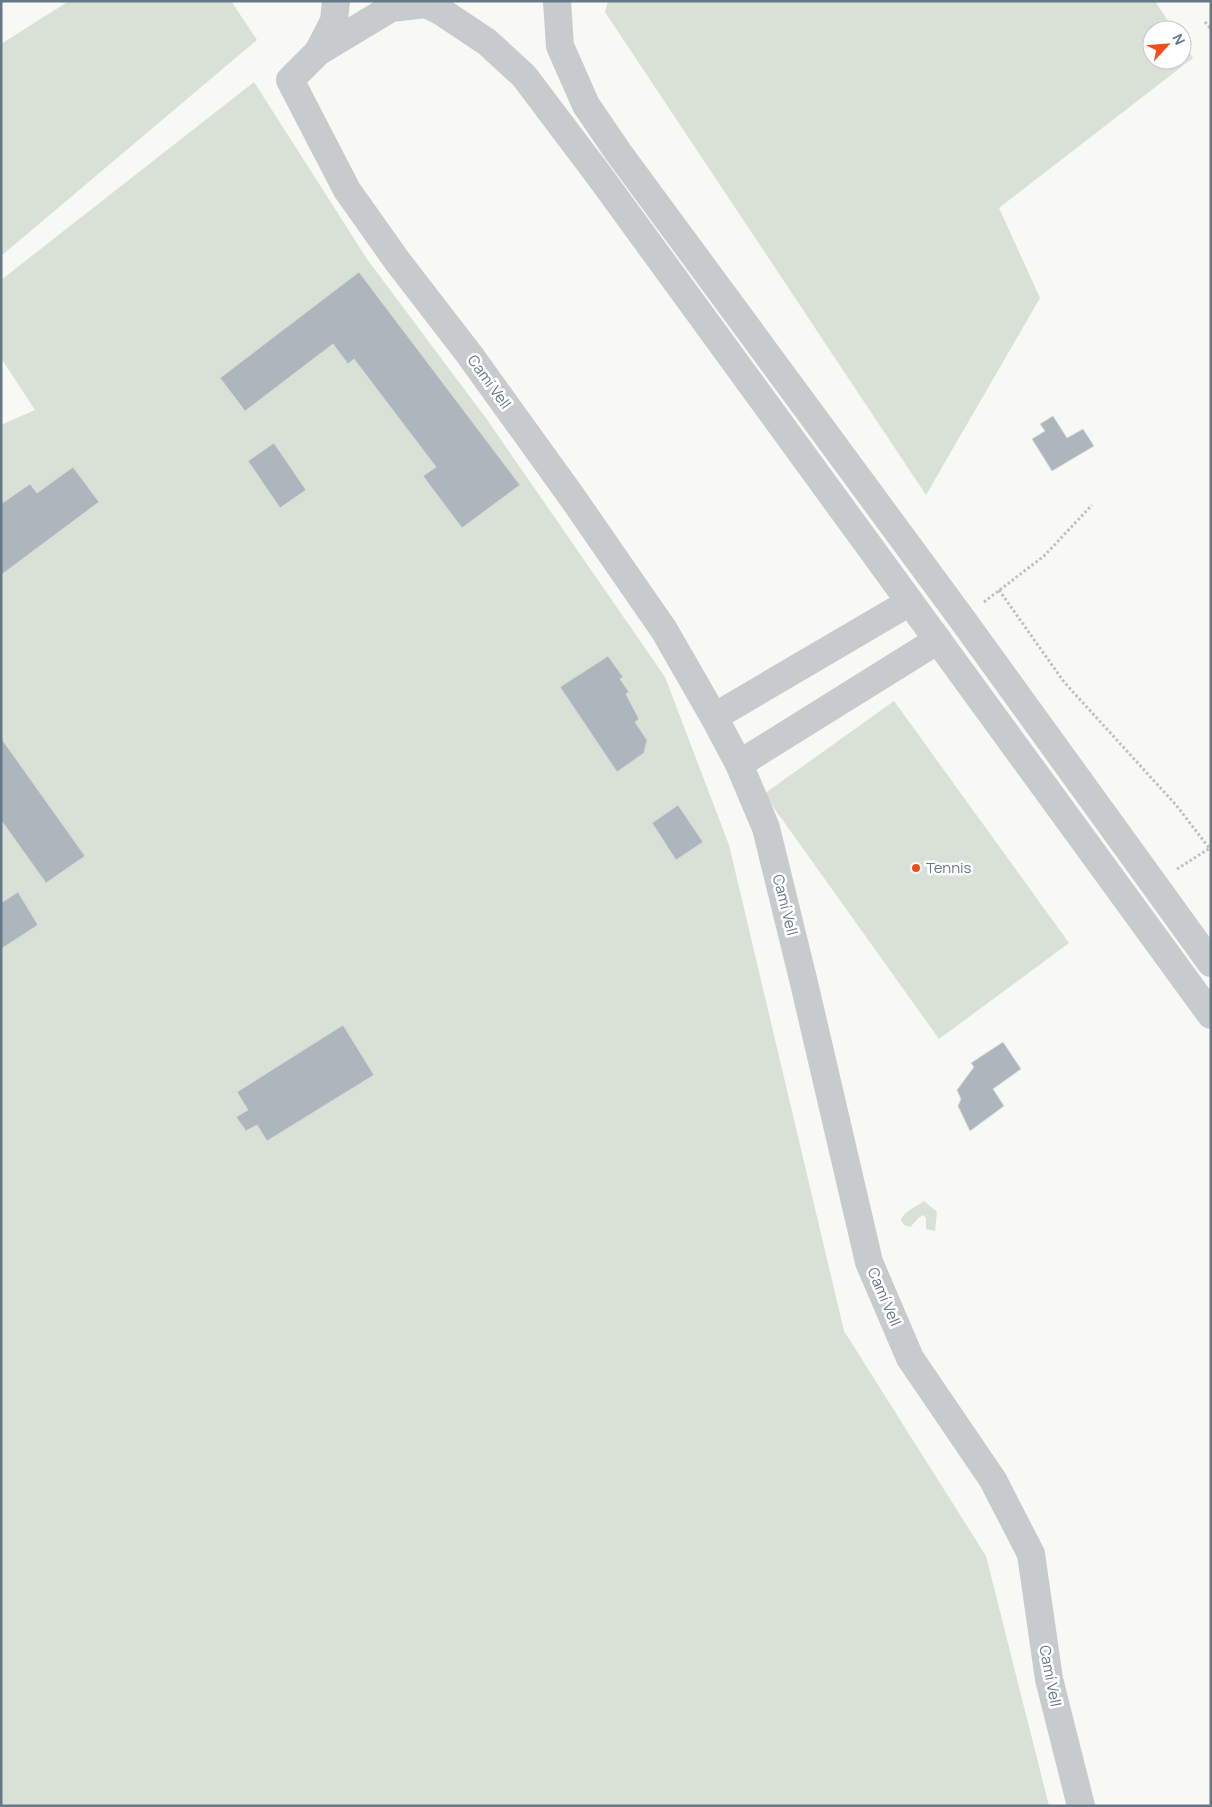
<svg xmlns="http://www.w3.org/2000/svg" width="1212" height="1807" viewBox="0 0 1212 1807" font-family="Manrope,sans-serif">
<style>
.green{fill:#d9e0d5}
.building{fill:#adb6bc;stroke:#d9d9d7}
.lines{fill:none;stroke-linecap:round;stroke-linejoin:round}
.path{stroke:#bec1c3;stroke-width:3;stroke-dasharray:2.5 2.5;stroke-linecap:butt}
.minor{stroke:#c7cbce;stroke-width:28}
.poi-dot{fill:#f34b19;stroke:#fff;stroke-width:2}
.labels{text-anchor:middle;stroke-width:5;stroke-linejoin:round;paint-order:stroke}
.street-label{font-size:15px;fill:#647888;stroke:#fff}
.poi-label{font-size:15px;fill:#647888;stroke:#fff;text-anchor:start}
</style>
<rect width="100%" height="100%" fill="#f8f8f4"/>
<g class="green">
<polygon points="69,1 231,1 257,40 1,256 1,44"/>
<polygon points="608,1 1155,1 1174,30 1152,30 1152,60 1182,60 1182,41 1193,58 999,208 1040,298 926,495 605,12"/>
<polygon points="254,82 367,259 488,421 665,677 729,845 844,1331 986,1556 1049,1806 1,1806 1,425 35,410 1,358 1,280"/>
<polygon points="894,701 1069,943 939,1039 764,794"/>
<path d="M 924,1201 L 937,1212 L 935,1231 L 926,1229 L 926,1218 L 923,1215 C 917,1218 915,1223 910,1227 L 904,1225 L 901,1220 C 903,1212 916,1207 924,1201 Z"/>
</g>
<g class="building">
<polygon points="359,272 520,485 462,528 423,476 436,467 354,359 348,364 333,344 245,411 220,378"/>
<polygon points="1053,416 1067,438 1083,429 1094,446 1052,471 1032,439 1045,431 1040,424"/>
<polygon points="274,443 306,490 280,508 248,461"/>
<polygon points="73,467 99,502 1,575 1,504 30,484 37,493"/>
<polygon points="608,656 623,677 620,679 629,692 626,694 639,719 635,722 647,740 644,753 617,772 560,687"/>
<polygon points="1,738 85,856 46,883 1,820"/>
<polygon points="678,805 703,842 676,860 652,823"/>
<polygon points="18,892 38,925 1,949 1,903"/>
<polygon points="343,1025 374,1075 267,1141 257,1125 246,1131 236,1117 248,1110 237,1092"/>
<polygon points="1003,1042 1021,1069 993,1089 1004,1106 970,1131 958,1106 961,1099 957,1090 974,1067 971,1063"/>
</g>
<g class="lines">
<g class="path">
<polyline points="1205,22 1211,29"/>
<polyline points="999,590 1064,682 1176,805 1210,849"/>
<polyline points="984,602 1044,556 1092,505"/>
<polyline points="1177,869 1210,848"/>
</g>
<g class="minor">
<polyline points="420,1 442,12 487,42 524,76 598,174 1211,1015"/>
<polyline points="557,1 560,46 586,105 618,152 962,619 1211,963"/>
<polyline points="426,4 391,8 318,52 290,80 347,190 398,262 469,354 572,497 664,630 714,717 739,764 766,828 804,983 869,1262 910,1358 993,1480 1031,1554 1049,1679 1081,1806"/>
<polyline points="318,52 334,21 336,1"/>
<polyline points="714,717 910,602"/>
<polyline points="739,764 938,640"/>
</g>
</g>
<circle class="poi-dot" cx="916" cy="868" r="5"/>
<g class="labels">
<g class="street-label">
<text transform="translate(489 382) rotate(54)" y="5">Camí Vell</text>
<text transform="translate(785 905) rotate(76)" y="5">Camí Vell</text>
<text transform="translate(884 1297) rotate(67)" y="5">Camí Vell</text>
<text transform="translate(1050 1676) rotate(79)" y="5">Camí Vell</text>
</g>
<g class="poi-label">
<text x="926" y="873">Tennis</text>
</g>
</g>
<rect width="1212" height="1807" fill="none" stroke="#647888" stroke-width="5"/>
<g transform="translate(1167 45) rotate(64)"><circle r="24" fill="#ffffff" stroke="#c1c9cf"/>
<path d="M0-4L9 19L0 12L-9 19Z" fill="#f34b19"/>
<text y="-8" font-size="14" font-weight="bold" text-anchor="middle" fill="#647888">N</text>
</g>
</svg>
